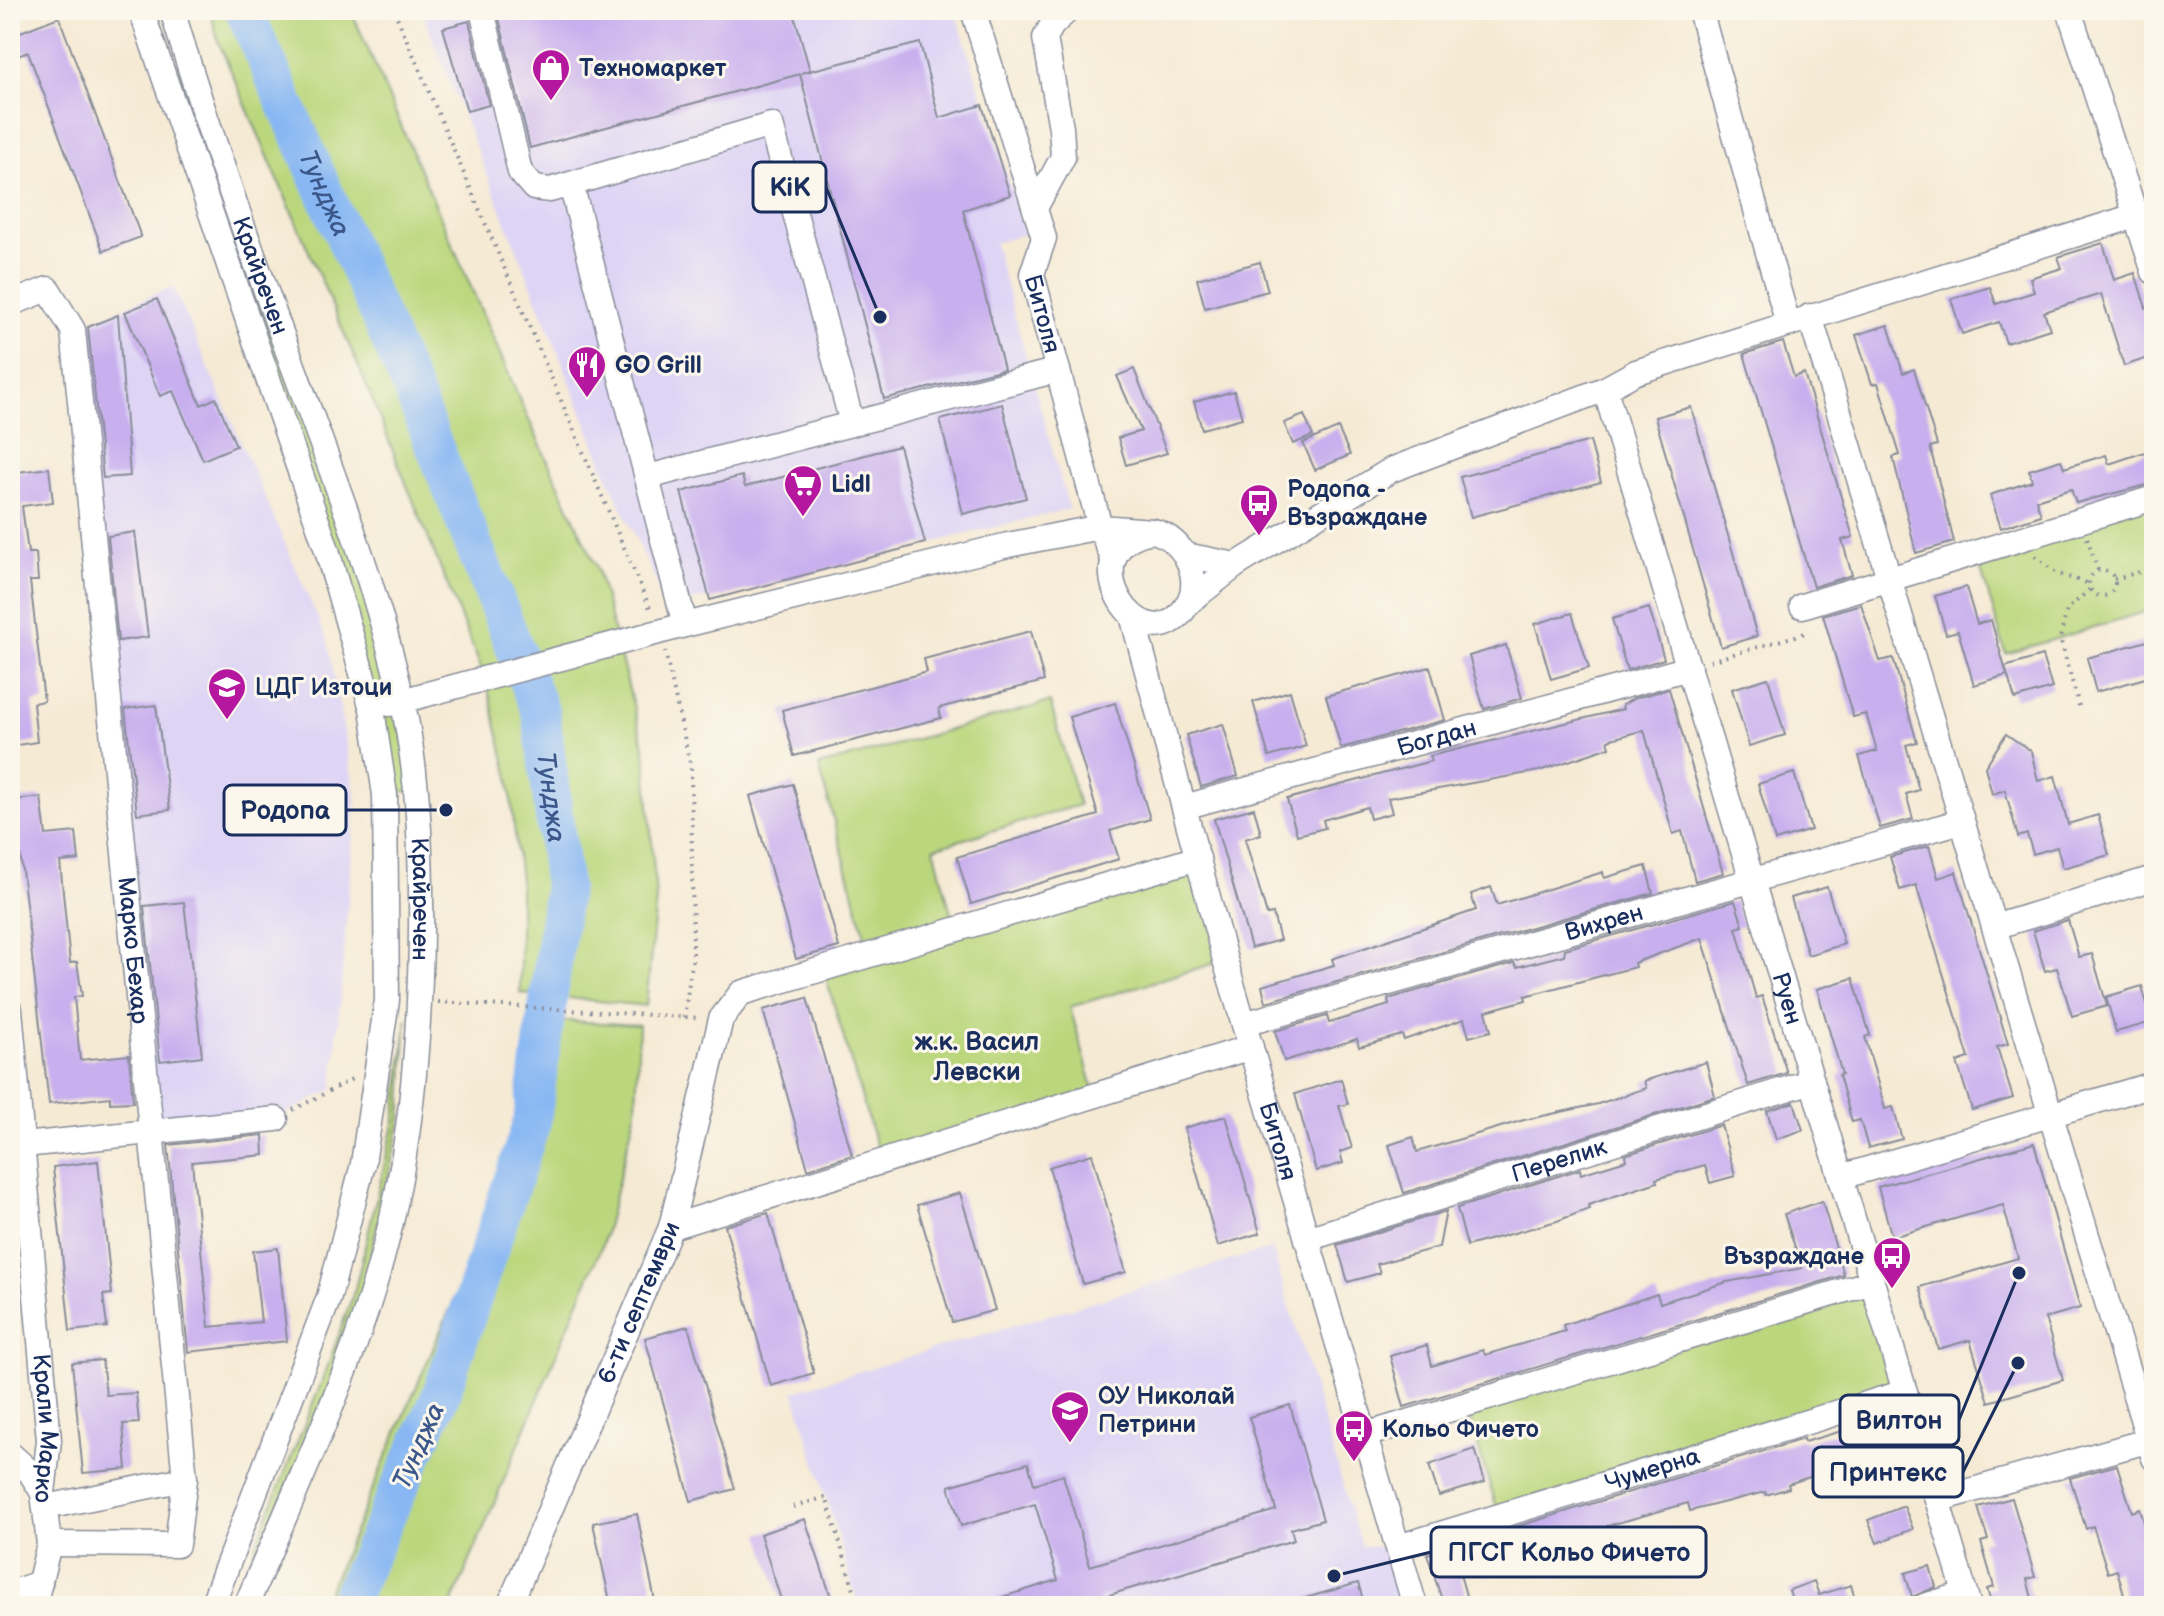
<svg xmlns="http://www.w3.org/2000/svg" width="2164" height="1616" viewBox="0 0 2164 1616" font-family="'Balsamiq Sans',sans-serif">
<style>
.built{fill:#ded5f5}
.green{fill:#bbd77d;stroke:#6b836e;stroke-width:2}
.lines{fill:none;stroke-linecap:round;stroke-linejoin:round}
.river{stroke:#88b7f3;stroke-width:38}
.building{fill:#c8afee}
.minor-casing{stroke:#888c99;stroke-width:27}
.path{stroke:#888c99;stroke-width:4;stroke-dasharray:2 6;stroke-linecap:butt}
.minor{stroke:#fff;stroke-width:24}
.labels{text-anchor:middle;stroke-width:6;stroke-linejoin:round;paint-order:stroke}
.poi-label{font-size:24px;font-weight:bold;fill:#1b2f5e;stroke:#fbf7ec;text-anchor:start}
.street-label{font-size:24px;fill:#1b2f5e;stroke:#fbf7ec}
.water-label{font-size:26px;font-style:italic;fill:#3c588b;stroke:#fbf7ec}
.neighbourhood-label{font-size:26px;font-weight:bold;fill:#1b2f5e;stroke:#fbf7ec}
.leader{fill:none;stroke:#1b2f5e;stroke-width:3}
.callout-dot{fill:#1b2f5e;stroke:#fbf7ec;stroke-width:3}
.callout{fill:#fbf7ec;stroke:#1b2f5e;stroke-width:3}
.callout-label{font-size:26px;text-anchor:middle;font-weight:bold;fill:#1b2f5e}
</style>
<rect width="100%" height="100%" fill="#fbf7ec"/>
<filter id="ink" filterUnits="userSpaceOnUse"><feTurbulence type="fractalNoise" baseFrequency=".0125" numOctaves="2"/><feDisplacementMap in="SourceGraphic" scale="16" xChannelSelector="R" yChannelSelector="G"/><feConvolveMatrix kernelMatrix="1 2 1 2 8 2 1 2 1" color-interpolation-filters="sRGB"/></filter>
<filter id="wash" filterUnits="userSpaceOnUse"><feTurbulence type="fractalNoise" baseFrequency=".006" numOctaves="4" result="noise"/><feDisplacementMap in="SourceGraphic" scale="32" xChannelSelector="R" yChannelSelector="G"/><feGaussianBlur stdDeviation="1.8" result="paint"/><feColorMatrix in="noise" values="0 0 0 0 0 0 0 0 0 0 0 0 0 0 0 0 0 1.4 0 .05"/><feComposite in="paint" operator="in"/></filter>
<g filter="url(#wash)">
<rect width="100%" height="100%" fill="#f5ead4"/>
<g class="built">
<polygon points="421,10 955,10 1025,234 994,243 1069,509 668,607 610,482"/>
<polygon points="173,286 328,642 356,799 333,1089 276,1119 152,1131 73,330"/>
<polygon points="1272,1248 1361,1546 1398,1547 1415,1606 859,1606 794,1391"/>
</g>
<g class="green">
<polygon points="210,10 351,10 522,405 597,568 645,750 656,899 646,1006 520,993 520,881 509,778 486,680 363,377 218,41"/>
<polygon points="187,62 357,540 416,789 385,795 372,709 160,72"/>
<polygon points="2154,498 2154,609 2006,654 1976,553"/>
<polygon points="1050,702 1079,805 934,848 955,929 1198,858 1225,960 1070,1007 1095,1095 881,1162 823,968 870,954 819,766"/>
<polygon points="407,1018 401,1120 362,1291 336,1373 235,1606 231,1606 326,1371 355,1289 395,1120"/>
<polygon points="531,1019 639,1025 636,1110 603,1243 451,1606 322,1606 475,1251 514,1124"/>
<polygon points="1872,1282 1905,1392 1499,1515 1465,1404"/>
</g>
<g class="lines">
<path class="river" id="s1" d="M 244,10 L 412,390 L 541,714 L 563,887 L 532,1122 L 440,1397 L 346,1606"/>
</g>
<g id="blocks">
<g class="building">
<polygon points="497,10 793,10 810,71 801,73 920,43 939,118 982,105 1010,195 963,210 1004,369 884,399 800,74 530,148"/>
<polygon points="59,17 141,237 103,251 28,52 10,59 10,36"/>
<polygon points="469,21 489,105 467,111 443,28"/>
<polygon points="2103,243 2114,280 2135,273 2146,308 2154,305 2154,356 2124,366 2101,294 2044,312 2050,329 2006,343 1999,322 1962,334 1951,299 1990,287 1996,304 2034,292 2030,278 2062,268 2058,257"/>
<polygon points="1260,262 1268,291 1205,308 1197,279"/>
<polygon points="157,299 201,405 216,398 236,446 203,460 173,391 160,396 125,312"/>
<polygon points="118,315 130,476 103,478 88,327"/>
<polygon points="1888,325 1903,373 1914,369 1937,445 1930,447 1954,542 1916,553 1893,457 1900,455 1878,383 1872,384 1856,335"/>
<polygon points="1783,342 1794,377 1804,373 1853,537 1842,540 1852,575 1813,587 1744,354"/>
<polygon points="1134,369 1167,453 1126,465 1118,438 1141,431 1117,376"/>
<polygon points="1234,391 1242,418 1202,429 1194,402"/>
<polygon points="1002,404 1026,498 963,514 940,420"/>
<polygon points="1691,407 1757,636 1721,647 1655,417"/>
<polygon points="1304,415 1313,436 1293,444 1284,423"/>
<polygon points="1338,428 1350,455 1315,470 1303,443"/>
<polygon points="1590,441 1601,482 1471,517 1460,477"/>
<polygon points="899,446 925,543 710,600 681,492 742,476 745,487"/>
<polygon points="2154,449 2154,483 2076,503 2071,489 2036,500 2041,515 2001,528 1990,495 2032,481 2029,470 2061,460 2064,468 2106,455 2109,464"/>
<polygon points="49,468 53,502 22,506 28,553 36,553 38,581 30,581 44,701 33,703 37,742 10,746 10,473"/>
<polygon points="135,532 148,637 118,641 108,536"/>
<polygon points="1966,587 1977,624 1991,620 2007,675 1974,685 1958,631 1946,634 1935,596"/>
<polygon points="1861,604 1880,661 1893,658 1917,742 1906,745 1919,790 1906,794 1913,819 1880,828 1859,756 1877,751 1866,714 1853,717 1823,615"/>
<polygon points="1649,608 1664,659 1627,670 1612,619"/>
<polygon points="1572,613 1589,668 1551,679 1535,624"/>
<polygon points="1031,631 1044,681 939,708 941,718 794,756 782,710 927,672 924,659"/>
<polygon points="2154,639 2154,666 2147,668 2149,677 2096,692 2087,658"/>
<polygon points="1506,645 1522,698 1484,709 1469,656"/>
<polygon points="2042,656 2052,688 2015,699 2005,667"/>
<polygon points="1430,667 1445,720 1341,748 1326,696"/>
<polygon points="1768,678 1785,735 1749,746 1732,689"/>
<polygon points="1669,689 1723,873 1695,881 1682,831 1673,834 1644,730 1608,740 1610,747 1539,771 1388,798 1392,813 1370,819 1367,807 1323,820 1325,828 1297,835 1287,799 1431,761 1430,756 1623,709 1622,705 1635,698"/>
<polygon points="1290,691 1306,746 1269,757 1253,702"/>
<polygon points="1115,703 1150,819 1110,831 1119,859 971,904 957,857 1098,815 1069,717"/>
<polygon points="156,705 170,810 137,814 125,709"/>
<polygon points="1223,724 1238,776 1201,787 1186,735"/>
<polygon points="2006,734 2031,751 2038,781 2055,776 2068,824 2098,815 2109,855 2063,868 2057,847 2033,854 2027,834 2018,837 2005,790 1992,794 1985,767"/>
<polygon points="1794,773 1811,830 1775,841 1758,784"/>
<polygon points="793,784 839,947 796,959 750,796"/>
<polygon points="41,797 46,835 76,832 79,860 60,862 70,963 77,962 82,996 74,997 80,1060 129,1055 133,1102 110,1103 110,1097 49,1104 14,800"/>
<polygon points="1254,808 1261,834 1245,839 1267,915 1273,914 1280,940 1251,948 1214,819"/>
<polygon points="1929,846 1938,878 1956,872 2008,1044 1997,1047 2013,1098 1972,1110 1957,1062 1969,1058 1916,885 1900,890 1890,857"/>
<polygon points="1646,866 1653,893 1266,1002 1262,986 1334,965 1332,959 1476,910 1471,894 1491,887 1497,905 1603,872 1604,878"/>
<polygon points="1827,887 1844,944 1808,955 1791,898"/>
<polygon points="1735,901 1743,926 1736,928 1756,998 1762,996 1787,1073 1748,1085 1702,938 1634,963 1635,967 1525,996 1526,1000 1486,1011 1491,1031 1469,1037 1464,1019 1404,1040 1402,1035 1359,1047 1357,1039 1284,1061 1275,1031 1327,1016 1329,1023 1389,1005 1388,999 1514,963 1517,967 1564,955 1565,949"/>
<polygon points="184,902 202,1056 160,1061 144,906"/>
<polygon points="2068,920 2079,957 2092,954 2107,1006 2072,1016 2057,968 2045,971 2033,931"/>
<polygon points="1853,978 1870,1035 1865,1037 1885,1109 1893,1107 1902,1139 1868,1148 1860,1120 1852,1122 1839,1075 1842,1074 1817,989"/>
<polygon points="2142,986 2152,1022 2116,1032 2106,997"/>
<polygon points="807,998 852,1155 808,1169 763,1010"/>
<polygon points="1706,1062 1715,1096 1404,1193 1389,1145 1413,1137 1417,1152 1524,1120 1598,1104 1646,1088 1644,1081"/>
<polygon points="1341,1079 1348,1104 1339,1106 1352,1148 1340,1152 1343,1163 1316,1171 1295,1094"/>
<polygon points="1794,1102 1803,1130 1776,1139 1767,1111"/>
<polygon points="1226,1116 1260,1233 1218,1246 1184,1128"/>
<polygon points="1721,1125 1735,1176 1710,1183 1705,1165 1656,1179 1657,1182 1588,1205 1589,1209 1557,1221 1467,1246 1457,1208 1580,1169 1581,1174 1626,1160 1625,1155"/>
<polygon points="263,1135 264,1155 192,1162 209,1327 261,1322 253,1251 278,1248 287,1341 188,1352 168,1145"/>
<polygon points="2034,1143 2080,1308 2045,1318 2063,1380 1989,1402 1970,1340 1938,1349 1920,1287 2018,1258 2003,1205 1892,1237 1878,1187"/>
<polygon points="1092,1154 1126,1272 1083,1284 1049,1167"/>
<polygon points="98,1161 112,1294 103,1295 107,1327 70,1331 53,1167"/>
<polygon points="960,1193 995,1310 952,1322 917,1205"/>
<polygon points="1822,1201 1844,1275 1404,1407 1390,1356 1427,1345 1432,1366 1483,1350 1485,1355 1565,1331 1563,1325 1657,1294 1660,1303 1727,1282 1802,1268 1784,1214"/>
<polygon points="1446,1211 1439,1247 1377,1264 1380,1273 1348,1282 1337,1245"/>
<polygon points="768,1213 814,1373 771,1386 725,1226"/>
<polygon points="688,1326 735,1489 691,1501 645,1338"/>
<polygon points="102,1360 106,1395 136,1393 139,1423 123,1424 127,1469 83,1473 72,1363"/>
<polygon points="1290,1405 1323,1520 1291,1529 1294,1540 1099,1598 1102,1606 986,1606 986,1602 1058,1580 1035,1504 961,1526 949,1486 1028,1463 1034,1484 1063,1475 1090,1566 1276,1510 1249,1417"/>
<polygon points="1859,1426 1869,1458 1788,1484 1789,1488 1766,1495 1765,1492 1690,1511 1688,1503 1607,1526 1610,1537 1583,1544 1581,1539 1509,1561 1499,1532 1803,1439 1804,1442"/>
<polygon points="1475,1449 1485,1482 1439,1496 1429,1465"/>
<polygon points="2117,1465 2132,1512 2140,1509 2154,1554 2154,1606 2127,1606 2117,1570 2108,1573 2093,1526 2086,1529 2070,1478"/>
<polygon points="2012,1498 2035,1577 2027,1579 2034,1606 1992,1606 1987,1589 1994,1587 1981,1542 1988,1540 1978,1507"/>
<polygon points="1904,1506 1913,1529 1877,1543 1868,1520"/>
<polygon points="637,1514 656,1606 611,1606 593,1523"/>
<polygon points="805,1519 834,1606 783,1606 760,1534"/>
<polygon points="1452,1546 1469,1606 1444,1606 1427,1554"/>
<polygon points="1930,1566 1936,1587 1912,1597 1905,1573"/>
<polygon points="1814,1581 1819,1595 1851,1585 1857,1606 1794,1606 1789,1590"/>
<polygon points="1358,1583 1365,1606 1296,1606 1295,1601"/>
</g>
</g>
</g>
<g filter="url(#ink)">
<use href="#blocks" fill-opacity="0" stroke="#888c99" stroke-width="2"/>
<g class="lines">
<defs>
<g id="minor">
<polyline points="141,10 327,550 372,709 385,795 387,1000 363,1164 329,1297 212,1606"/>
<path id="s2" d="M 172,10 C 210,136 254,259 299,382 C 337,486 378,591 402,700 C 419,775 422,856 421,933 C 420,1022 414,1111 396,1199 C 368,1340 302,1474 246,1606"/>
<polyline points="482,10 520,172 534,188 550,190 771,125 852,423"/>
<path id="s3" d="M 973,10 L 1044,238 L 1032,274 L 1100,527 L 1113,559"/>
<polyline points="1700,10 1788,324"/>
<polyline points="2069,10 2154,272"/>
<polyline points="571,184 685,625"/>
<polyline points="1035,208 1063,157 1061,128 1045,38 1052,25 1068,10"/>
<path id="s4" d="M 10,304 L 48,289 L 73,330 L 185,1479 L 46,1507"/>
<polyline points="1810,316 2154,1458"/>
<path id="s5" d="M 1605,389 L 1969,1606"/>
<polyline points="648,477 1058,370"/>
<path d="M 1153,531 C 1183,538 1204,577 1187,605 C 1144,675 1062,546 1153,531 Z"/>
<polyline points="1185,555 1236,565"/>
<polyline points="1189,602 1236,565 1391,470 1605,389 1636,372 2154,210"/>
<polyline points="1802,606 2154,498"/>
<path id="s6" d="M 1133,619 L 1225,960 L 1415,1606"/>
<polyline points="390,704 685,625 1008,545 1100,527 1153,531"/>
<path id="s7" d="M 1184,807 L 1689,668"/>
<polyline points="1994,927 2154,878"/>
<path id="s8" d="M 10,1010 L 49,1440 L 43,1493 L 49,1544 L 34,1606"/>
<path id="s9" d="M 1244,1024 L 1962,821"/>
<polyline points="24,1145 276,1119"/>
<polyline points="1841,1177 2154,1084"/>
<polyline points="671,1227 1251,1047"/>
<path id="s10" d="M 1307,1239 L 1812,1081"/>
<polyline points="1365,1435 1872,1282"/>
<polyline points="10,1454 30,1472 43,1493"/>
<polyline points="1937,1500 2154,1439"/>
<polyline points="49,1544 177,1545 185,1479"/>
<path id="s11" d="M 1398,1547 L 1905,1392"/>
<polyline points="10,1593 40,1583"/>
<path id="s12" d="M 509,1606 L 671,1227 L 721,1019 L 741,993 L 1198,858"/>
<polyline points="1924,1606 1965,1594"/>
</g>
</defs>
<use href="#minor" class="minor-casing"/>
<g class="path">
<polyline points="394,10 652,613"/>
<polyline points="2087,538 2098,570"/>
<polyline points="2035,556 2056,573 2089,584"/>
<circle cx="2102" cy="583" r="13"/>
<polyline points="2114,579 2154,568"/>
<polyline points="665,651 691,768 693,956 684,1017"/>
<polyline points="1710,661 1809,632"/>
<polyline points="2079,706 2060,638 2067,610 2090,589"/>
<polyline points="438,1002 701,1018"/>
<polyline points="293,1110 352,1079"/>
<polyline points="793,1507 826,1497 859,1606"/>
</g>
<use href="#minor" class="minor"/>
</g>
</g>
<defs>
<symbol id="shop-pin" viewBox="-11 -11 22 30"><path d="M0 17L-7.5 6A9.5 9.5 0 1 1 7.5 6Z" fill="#b5179e" stroke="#fbf7ec"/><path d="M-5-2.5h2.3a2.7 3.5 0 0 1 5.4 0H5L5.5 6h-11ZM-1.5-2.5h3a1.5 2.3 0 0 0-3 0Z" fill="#fff"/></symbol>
<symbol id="restaurant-pin" viewBox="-11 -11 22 30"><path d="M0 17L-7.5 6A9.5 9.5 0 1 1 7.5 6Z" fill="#b5179e" stroke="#fbf7ec"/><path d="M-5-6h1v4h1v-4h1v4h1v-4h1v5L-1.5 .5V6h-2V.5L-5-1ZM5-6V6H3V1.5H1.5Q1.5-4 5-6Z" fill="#fff"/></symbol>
<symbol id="supermarket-pin" viewBox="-11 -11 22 30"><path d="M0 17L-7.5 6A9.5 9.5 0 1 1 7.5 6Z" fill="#b5179e" stroke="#fbf7ec"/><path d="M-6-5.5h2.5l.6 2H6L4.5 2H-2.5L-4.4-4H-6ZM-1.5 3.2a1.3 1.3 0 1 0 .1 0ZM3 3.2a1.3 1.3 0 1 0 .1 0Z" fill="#fff"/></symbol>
<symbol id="bus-pin" viewBox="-11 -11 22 30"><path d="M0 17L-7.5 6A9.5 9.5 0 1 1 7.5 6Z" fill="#b5179e" stroke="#fbf7ec"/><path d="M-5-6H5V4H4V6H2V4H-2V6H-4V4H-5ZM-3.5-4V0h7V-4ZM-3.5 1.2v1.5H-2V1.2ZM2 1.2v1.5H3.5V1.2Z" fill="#fff"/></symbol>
<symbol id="school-pin" viewBox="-11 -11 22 30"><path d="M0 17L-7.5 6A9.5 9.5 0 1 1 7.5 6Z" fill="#b5179e" stroke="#fbf7ec"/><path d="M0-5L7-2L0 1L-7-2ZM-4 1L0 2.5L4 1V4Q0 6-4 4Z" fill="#fff"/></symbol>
</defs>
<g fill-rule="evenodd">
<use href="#shop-pin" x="529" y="46" width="44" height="60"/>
<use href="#restaurant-pin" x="565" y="343" width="44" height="60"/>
<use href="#supermarket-pin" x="781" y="462" width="44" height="60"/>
<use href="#bus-pin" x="1237" y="481" width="44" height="60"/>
<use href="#school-pin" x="205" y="665" width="44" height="60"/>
<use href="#bus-pin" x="1870" y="1234" width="44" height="60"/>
<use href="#school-pin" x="1048" y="1388" width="44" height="60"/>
<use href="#bus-pin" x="1332" y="1407" width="44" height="60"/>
</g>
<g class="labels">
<g class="poi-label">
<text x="579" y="76">Техномаркет</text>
<text x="615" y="373">GO Grill</text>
<text x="831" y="492">Lidl</text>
<text x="1287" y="497">Родопа -<tspan x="1287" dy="28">Възраждане</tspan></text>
<text x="255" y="695">ЦДГ Изтоци</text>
<text x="1864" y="1264" text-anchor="end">Възраждане</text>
<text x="1098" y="1404">ОУ Николай<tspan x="1098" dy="28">Петрини</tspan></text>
<text x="1382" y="1437">Кольо Фичето</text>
</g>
<g class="street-label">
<text dy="8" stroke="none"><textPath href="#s2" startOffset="280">Крайречен</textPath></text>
<text dy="8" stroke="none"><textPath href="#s3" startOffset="318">Битоля</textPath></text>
<text dy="8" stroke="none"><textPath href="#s7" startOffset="262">Богдан</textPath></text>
<text dy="8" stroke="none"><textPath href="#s2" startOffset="928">Крайречен</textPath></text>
<text dy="8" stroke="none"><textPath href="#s9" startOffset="374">Вихрен</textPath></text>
<text dy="8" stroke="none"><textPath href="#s4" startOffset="712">Марко Бехар</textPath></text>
<text dy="8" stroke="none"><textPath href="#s5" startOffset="636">Руен</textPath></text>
<text dy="8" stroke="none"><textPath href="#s6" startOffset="542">Битоля</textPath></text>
<text dy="8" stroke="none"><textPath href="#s10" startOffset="264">Перелик</textPath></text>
<text dy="8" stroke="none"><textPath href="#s12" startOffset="330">6-ти септември</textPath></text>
<text dy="8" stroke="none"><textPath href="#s8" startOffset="420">Крали Марко</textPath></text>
<text dy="8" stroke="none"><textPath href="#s11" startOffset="266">Чумерна</textPath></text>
</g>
<g class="water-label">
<text dy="9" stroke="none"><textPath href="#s1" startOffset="200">Тунджа</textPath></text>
<text dy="9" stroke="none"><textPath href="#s1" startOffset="848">Тунджа</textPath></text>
<text transform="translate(418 1446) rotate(-66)" y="9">Тунджа</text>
</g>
<g class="neighbourhood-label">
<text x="977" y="1050">ж.к. Васил<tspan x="977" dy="30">Левски</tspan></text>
</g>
</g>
<path class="leader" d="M880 317L826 187M446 810L346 810M2019 1273L1959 1420M2018 1363L1963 1472M1334 1576L1431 1552"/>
<g class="callout-dot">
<circle cx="880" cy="317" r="8"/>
<circle cx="446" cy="810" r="8"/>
<circle cx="2019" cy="1273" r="8"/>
<circle cx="2018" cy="1363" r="8"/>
<circle cx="1334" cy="1576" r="8"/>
</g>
<g class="callout">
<rect x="753" y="162" width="73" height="50" rx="8"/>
<rect x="224" y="785" width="122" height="50" rx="8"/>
<rect x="1840" y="1395" width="119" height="50" rx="8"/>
<rect x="1813" y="1447" width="150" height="50" rx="8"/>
<rect x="1431" y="1527" width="275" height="50" rx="8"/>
</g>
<g class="callout-label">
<text x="790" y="196">KiK</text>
<text x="285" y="819">Родопа</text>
<text x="1899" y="1429">Вилтон</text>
<text x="1888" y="1481">Принтекс</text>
<text x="1569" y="1561">ПГСГ Кольо Фичето</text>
</g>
<rect width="2164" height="1616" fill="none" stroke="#fbf7ec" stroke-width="40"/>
</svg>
